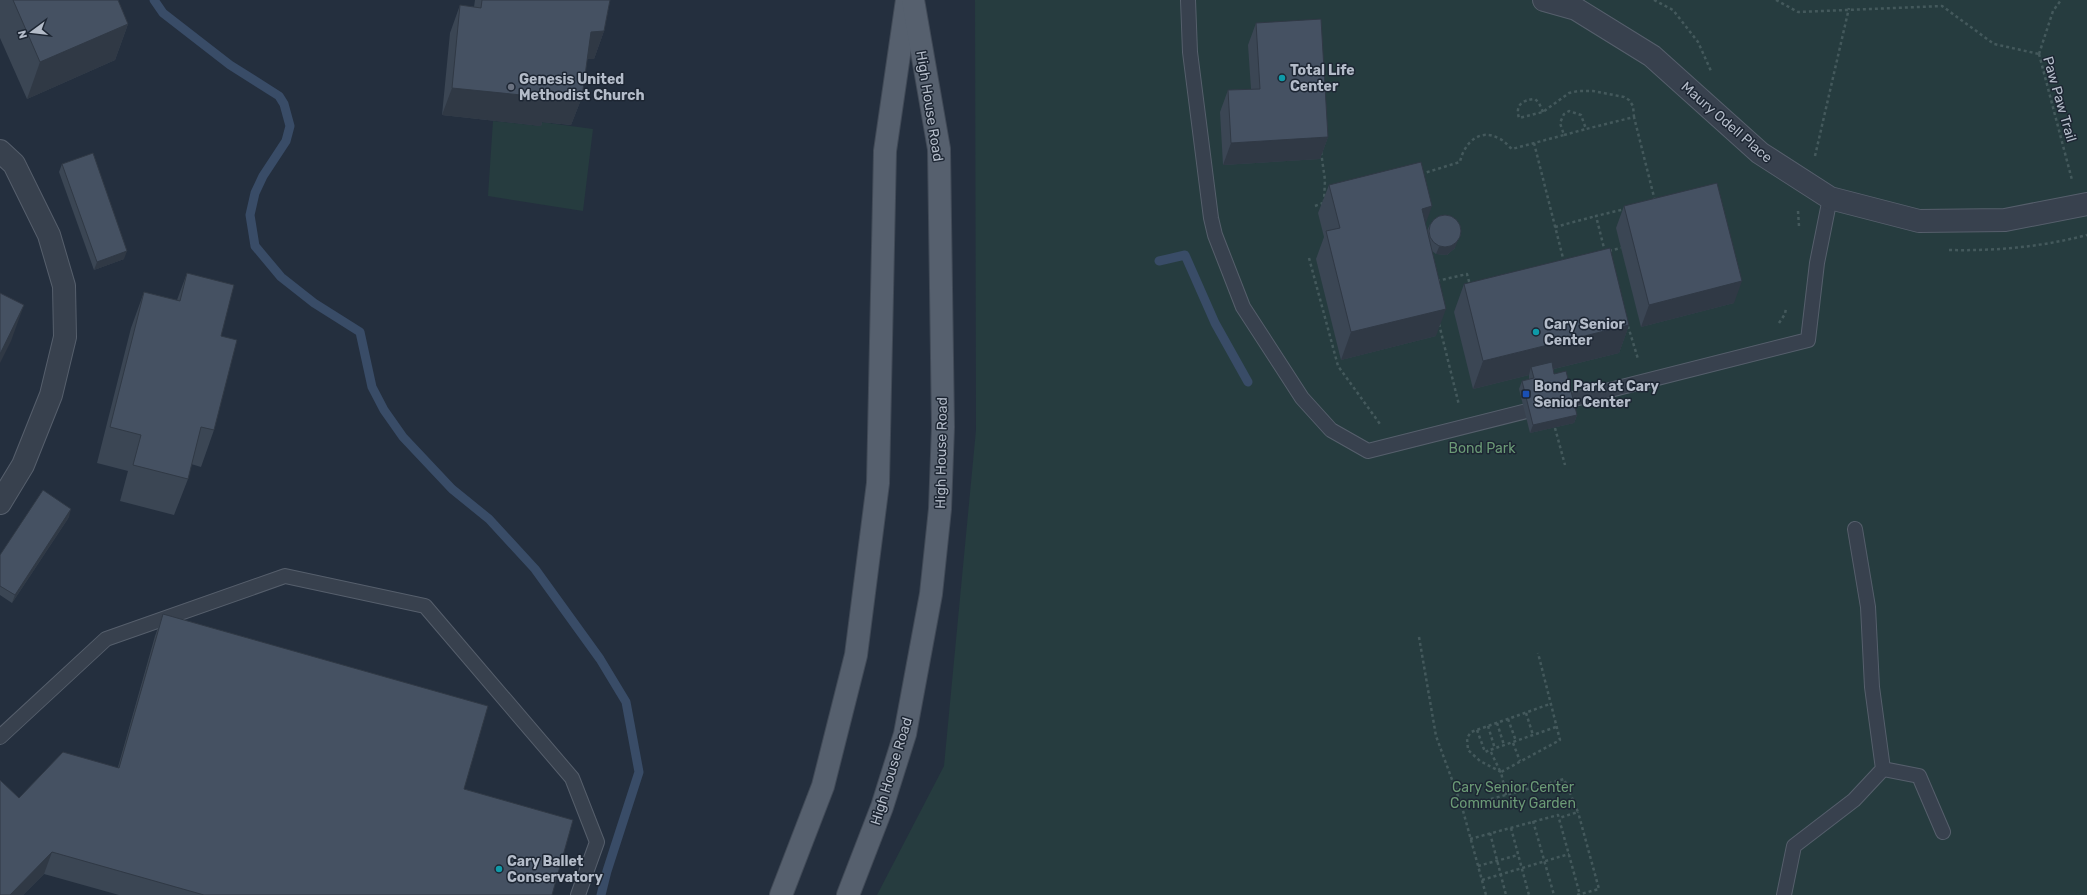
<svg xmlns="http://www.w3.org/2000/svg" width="2087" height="895" viewBox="0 0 2087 895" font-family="Rubik,sans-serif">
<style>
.green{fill:#263c3f}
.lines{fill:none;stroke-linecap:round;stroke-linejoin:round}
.stream{stroke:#394c67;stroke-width:9}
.lane-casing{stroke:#565f6c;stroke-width:16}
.street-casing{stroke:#565f6c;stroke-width:24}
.primary-casing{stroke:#414a57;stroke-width:24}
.path{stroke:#44595c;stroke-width:2.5;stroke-dasharray:3 3;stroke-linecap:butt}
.lane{stroke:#38414e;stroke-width:14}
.street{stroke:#38414e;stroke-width:22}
.primary{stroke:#56606e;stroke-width:22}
.wall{fill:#3b4654}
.shaded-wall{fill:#303945}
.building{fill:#455162;stroke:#303945}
.culture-dot{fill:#0f9aa8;stroke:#1d2633;stroke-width:1.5}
.worship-dot{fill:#6b7280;stroke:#1d2633;stroke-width:1.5}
.transit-dot{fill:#1a4fb4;stroke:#1d2633;stroke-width:1.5}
.labels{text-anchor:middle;stroke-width:3;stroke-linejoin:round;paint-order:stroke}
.poi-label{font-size:14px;font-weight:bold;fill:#b4bcc9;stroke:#1d2633;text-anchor:start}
.street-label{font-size:14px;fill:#b4bcc9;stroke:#1d2633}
.park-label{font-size:14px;fill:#6b9a76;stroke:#1d2633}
</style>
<rect width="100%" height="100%" fill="#242f3e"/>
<g class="green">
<polygon points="975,0 2087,0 2087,895 877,895 944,766 976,430"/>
<polygon points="493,121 541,126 541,122 593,129 583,211 488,196"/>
</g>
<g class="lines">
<g class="stream">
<polyline points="154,0 163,13 230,65 279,96 284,104 290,126 286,141 263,176 255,193 250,215 255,246 281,277 314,303 360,332 372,387 384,410 403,437 452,489 489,519 535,569 600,659 626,702 639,772 607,871 601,895"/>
<polyline points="1159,261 1185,255 1215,323 1248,382"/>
</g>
<defs>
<g id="lane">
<polyline points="1188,0 1190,52 1211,218 1215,235 1243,307 1280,364 1302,398 1331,430 1368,451 1808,340 1817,263 1830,198"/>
<polyline points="0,737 106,639 285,576 425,606 572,778 597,842 578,895"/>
<polyline points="1883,769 1919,776 1943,832"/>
<polyline points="1784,895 1794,846 1854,800 1883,769 1872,687 1868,607 1855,529"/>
</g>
<g id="street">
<polyline points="1544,0 1576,9 1652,56 1760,153 1830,198 1919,221 2005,220 2087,204"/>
<polyline points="0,151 14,164 49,235 64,286 65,337 51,395 23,465 0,503"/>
</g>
<g id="primary">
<polyline points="781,895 823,786 856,655 878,483 885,151 907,0"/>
<polyline points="848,895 882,807 905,734 931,594 940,509 943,427 939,149 913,0"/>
</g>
</defs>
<use href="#lane" class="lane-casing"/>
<use href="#street" class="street-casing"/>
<use href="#primary" class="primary-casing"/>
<g class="path">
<polyline points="1654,0 1673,10 1698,42 1711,71"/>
<polyline points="1776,0 1798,12 1942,6 1994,44 2039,54"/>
<polyline points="2039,54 2072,180"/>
<polyline points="2039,54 2053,11 2061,0"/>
<path d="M 1543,112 L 1539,103 L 1535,99 C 1522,100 1515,105 1519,118 L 1543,112 L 1569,93 L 1578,91 L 1593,91 L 1624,97 L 1629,100 L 1633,106 L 1634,117"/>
<polyline points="1564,135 1586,129"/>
<polyline points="1534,143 1564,262"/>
<polyline points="1321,152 1325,180 1324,201"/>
<polyline points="1815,156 1849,8"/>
<path d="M 1421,174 L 1460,162 C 1464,143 1480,127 1500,139 C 1505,141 1508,146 1512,149 L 1564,135 L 1560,123 L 1564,114 L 1569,111 L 1581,115 L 1586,129 L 1634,117 L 1655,201"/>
<polyline points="1315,206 1323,203"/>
<polyline points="1798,211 1799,226"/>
<polyline points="1555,227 1596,216"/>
<path d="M 1949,250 C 1996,251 2041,247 2087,235"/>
<polyline points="1609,251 1621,248"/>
<polyline points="1605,252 1596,216 1625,209"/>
<polyline points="1309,258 1338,366 1380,424"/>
<polyline points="1437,281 1467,274 1470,285"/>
<polyline points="1779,323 1785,314 1786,308"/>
<polyline points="1439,324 1459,405"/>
<polyline points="1628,326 1638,359"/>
<polyline points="1555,428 1565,465"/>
<polyline points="1419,637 1436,736 1462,807 1486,895"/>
<polyline points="1526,713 1533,735"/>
<polyline points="1508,719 1516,741"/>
<polyline points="1497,723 1504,745"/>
<polyline points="1488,726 1495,749"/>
<polyline points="1477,730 1485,752 1490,750"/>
<polyline points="1513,743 1520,761"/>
<polyline points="1500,771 1490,750 1556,727"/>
<polyline points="1501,772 1480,761 1468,750 1467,738 1471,732 1550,704"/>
<polyline points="1506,795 1501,772 1560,740 1538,653"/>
<polyline points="1462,807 1564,779 1578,812 1559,818"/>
<polyline points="1533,821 1554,895"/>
<polyline points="1511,828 1529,895"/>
<polyline points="1490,833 1506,895"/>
<polyline points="1470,839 1558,815 1580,895"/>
<polyline points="1478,866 1518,855"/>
<polyline points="1482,880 1569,854"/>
<polyline points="1577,895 1599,889 1578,812"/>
</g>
<use href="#lane" class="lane"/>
<use href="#street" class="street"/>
<use href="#primary" class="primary"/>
</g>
<g class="wall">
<polygon points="0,0 118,0 128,24 115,60 27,99 0,38"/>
<polygon points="475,0 610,0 604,31 594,59 587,59 582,97 571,125 542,122 541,126 442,115 450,33 460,5 474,7"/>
<polygon points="1256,23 1328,137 1320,159 1223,165 1220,112 1228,90 1251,89 1248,45"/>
<polygon points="62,164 124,259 94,270 59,172"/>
<polygon points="1329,185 1425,224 1427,231 1430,224 1455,248 1447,255 1436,254 1432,251 1436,336 1341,360 1316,259 1324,237 1318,213"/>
<polygon points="1624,206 1734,303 1641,327 1616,228"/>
<polygon points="187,273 221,336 214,430 201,467 191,464 188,479 174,515 120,501 128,471 97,463 131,328 144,292 177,300"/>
<polygon points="1464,284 1629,325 1619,353 1554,369 1554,374 1577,415 1574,423 1530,433 1519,389 1522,381 1529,379 1529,375 1473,389 1454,312"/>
<polygon points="69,517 12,603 0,595 0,555"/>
<polygon points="163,614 464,789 552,895 119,895 44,874 23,895 0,895 19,798 118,767 155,636"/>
</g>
<g class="shaded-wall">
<polygon points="128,24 115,60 27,99 40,62"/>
<polygon points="604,31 594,59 580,59 591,32"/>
<polygon points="452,88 551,94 582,97 571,125 542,122 541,126 442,115"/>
<polygon points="1328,137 1320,159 1223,165 1231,143"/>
<polygon points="1432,206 1422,234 1422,209"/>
<polygon points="1460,235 1455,248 1447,255 1436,254 1439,247"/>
<polygon points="127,251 124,259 94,270 97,262"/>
<polygon points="1742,281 1734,303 1641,327 1649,305"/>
<polygon points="24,305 11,341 0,363 0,354"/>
<polygon points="1446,309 1436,336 1341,360 1351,332"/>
<polygon points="1629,325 1619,353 1533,374 1531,367 1529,375 1473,389 1483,361"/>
<polygon points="1577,415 1574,423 1530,433 1533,425"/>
<polygon points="71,509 69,517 12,603 15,595"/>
<polygon points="52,852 44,874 23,895 10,895"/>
</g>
<g class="building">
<polygon points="13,0 118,0 128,24 40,62"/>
<polygon points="482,0 610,0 604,31 591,32 582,97 551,94 551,98 452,88 460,5 481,8"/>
<polygon points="1321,19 1328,137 1231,143 1228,90 1260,89 1256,23"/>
<polygon points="93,153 127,251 97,262 62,164"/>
<polygon points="1421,162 1432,206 1422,209 1446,309 1351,332 1326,231 1340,228 1329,185"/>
<polygon points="1717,183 1742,281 1649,305 1624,206"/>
<circle cx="1445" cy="231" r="16"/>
<polygon points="1610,248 1629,325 1483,361 1464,284"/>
<polygon points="187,273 234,285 221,336 237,340 214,430 201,427 188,479 133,465 141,435 110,427 144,292 180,301"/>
<polygon points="0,293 24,305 0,354"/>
<polygon points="1552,362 1554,374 1566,371 1577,415 1533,425 1522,381 1534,378 1531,367"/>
<polygon points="43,490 71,509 15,595 0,586 0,555"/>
<polygon points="163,614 488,706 464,789 573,820 552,895 204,895 52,852 10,895 0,895 0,780 19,798 63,752 119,768"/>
</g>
<g class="culture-dot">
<circle cx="1282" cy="78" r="4"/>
<circle cx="1536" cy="332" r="4"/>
<circle cx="499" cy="869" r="4"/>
</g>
<circle class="worship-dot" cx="511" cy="87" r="4"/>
<rect class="transit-dot" x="1522" y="390" width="8" height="8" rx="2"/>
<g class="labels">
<g class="poi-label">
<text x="1290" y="75">Total Life<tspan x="1290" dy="16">Center</tspan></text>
<text x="519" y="84">Genesis United<tspan x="519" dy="16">Methodist Church</tspan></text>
<text x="1544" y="329">Cary Senior<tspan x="1544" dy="16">Center</tspan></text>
<text x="1534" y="391">Bond Park at Cary<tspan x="1534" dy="16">Senior Center</tspan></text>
<text x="507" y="866">Cary Ballet<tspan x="507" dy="16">Conservatory</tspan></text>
</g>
<g class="street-label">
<text transform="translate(2060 99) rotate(74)" y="5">Paw Paw Trail</text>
<text transform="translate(930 106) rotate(81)" y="5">High House Road</text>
<text transform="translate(1727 122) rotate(41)" y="5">Maury Odell Place</text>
<text transform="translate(941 453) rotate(-89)" y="5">High House Road</text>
<text transform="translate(891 771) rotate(-73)" y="5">High House Road</text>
</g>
<g class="park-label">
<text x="1482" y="453">Bond Park</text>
<text x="1513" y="792">Cary Senior Center<tspan x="1513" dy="16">Community Garden</tspan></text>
</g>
</g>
<g transform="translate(32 32) rotate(255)" stroke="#1d2633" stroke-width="3" paint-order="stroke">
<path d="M0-3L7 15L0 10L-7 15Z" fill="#b4bcc9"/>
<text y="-6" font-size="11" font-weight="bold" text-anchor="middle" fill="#b4bcc9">N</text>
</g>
</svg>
